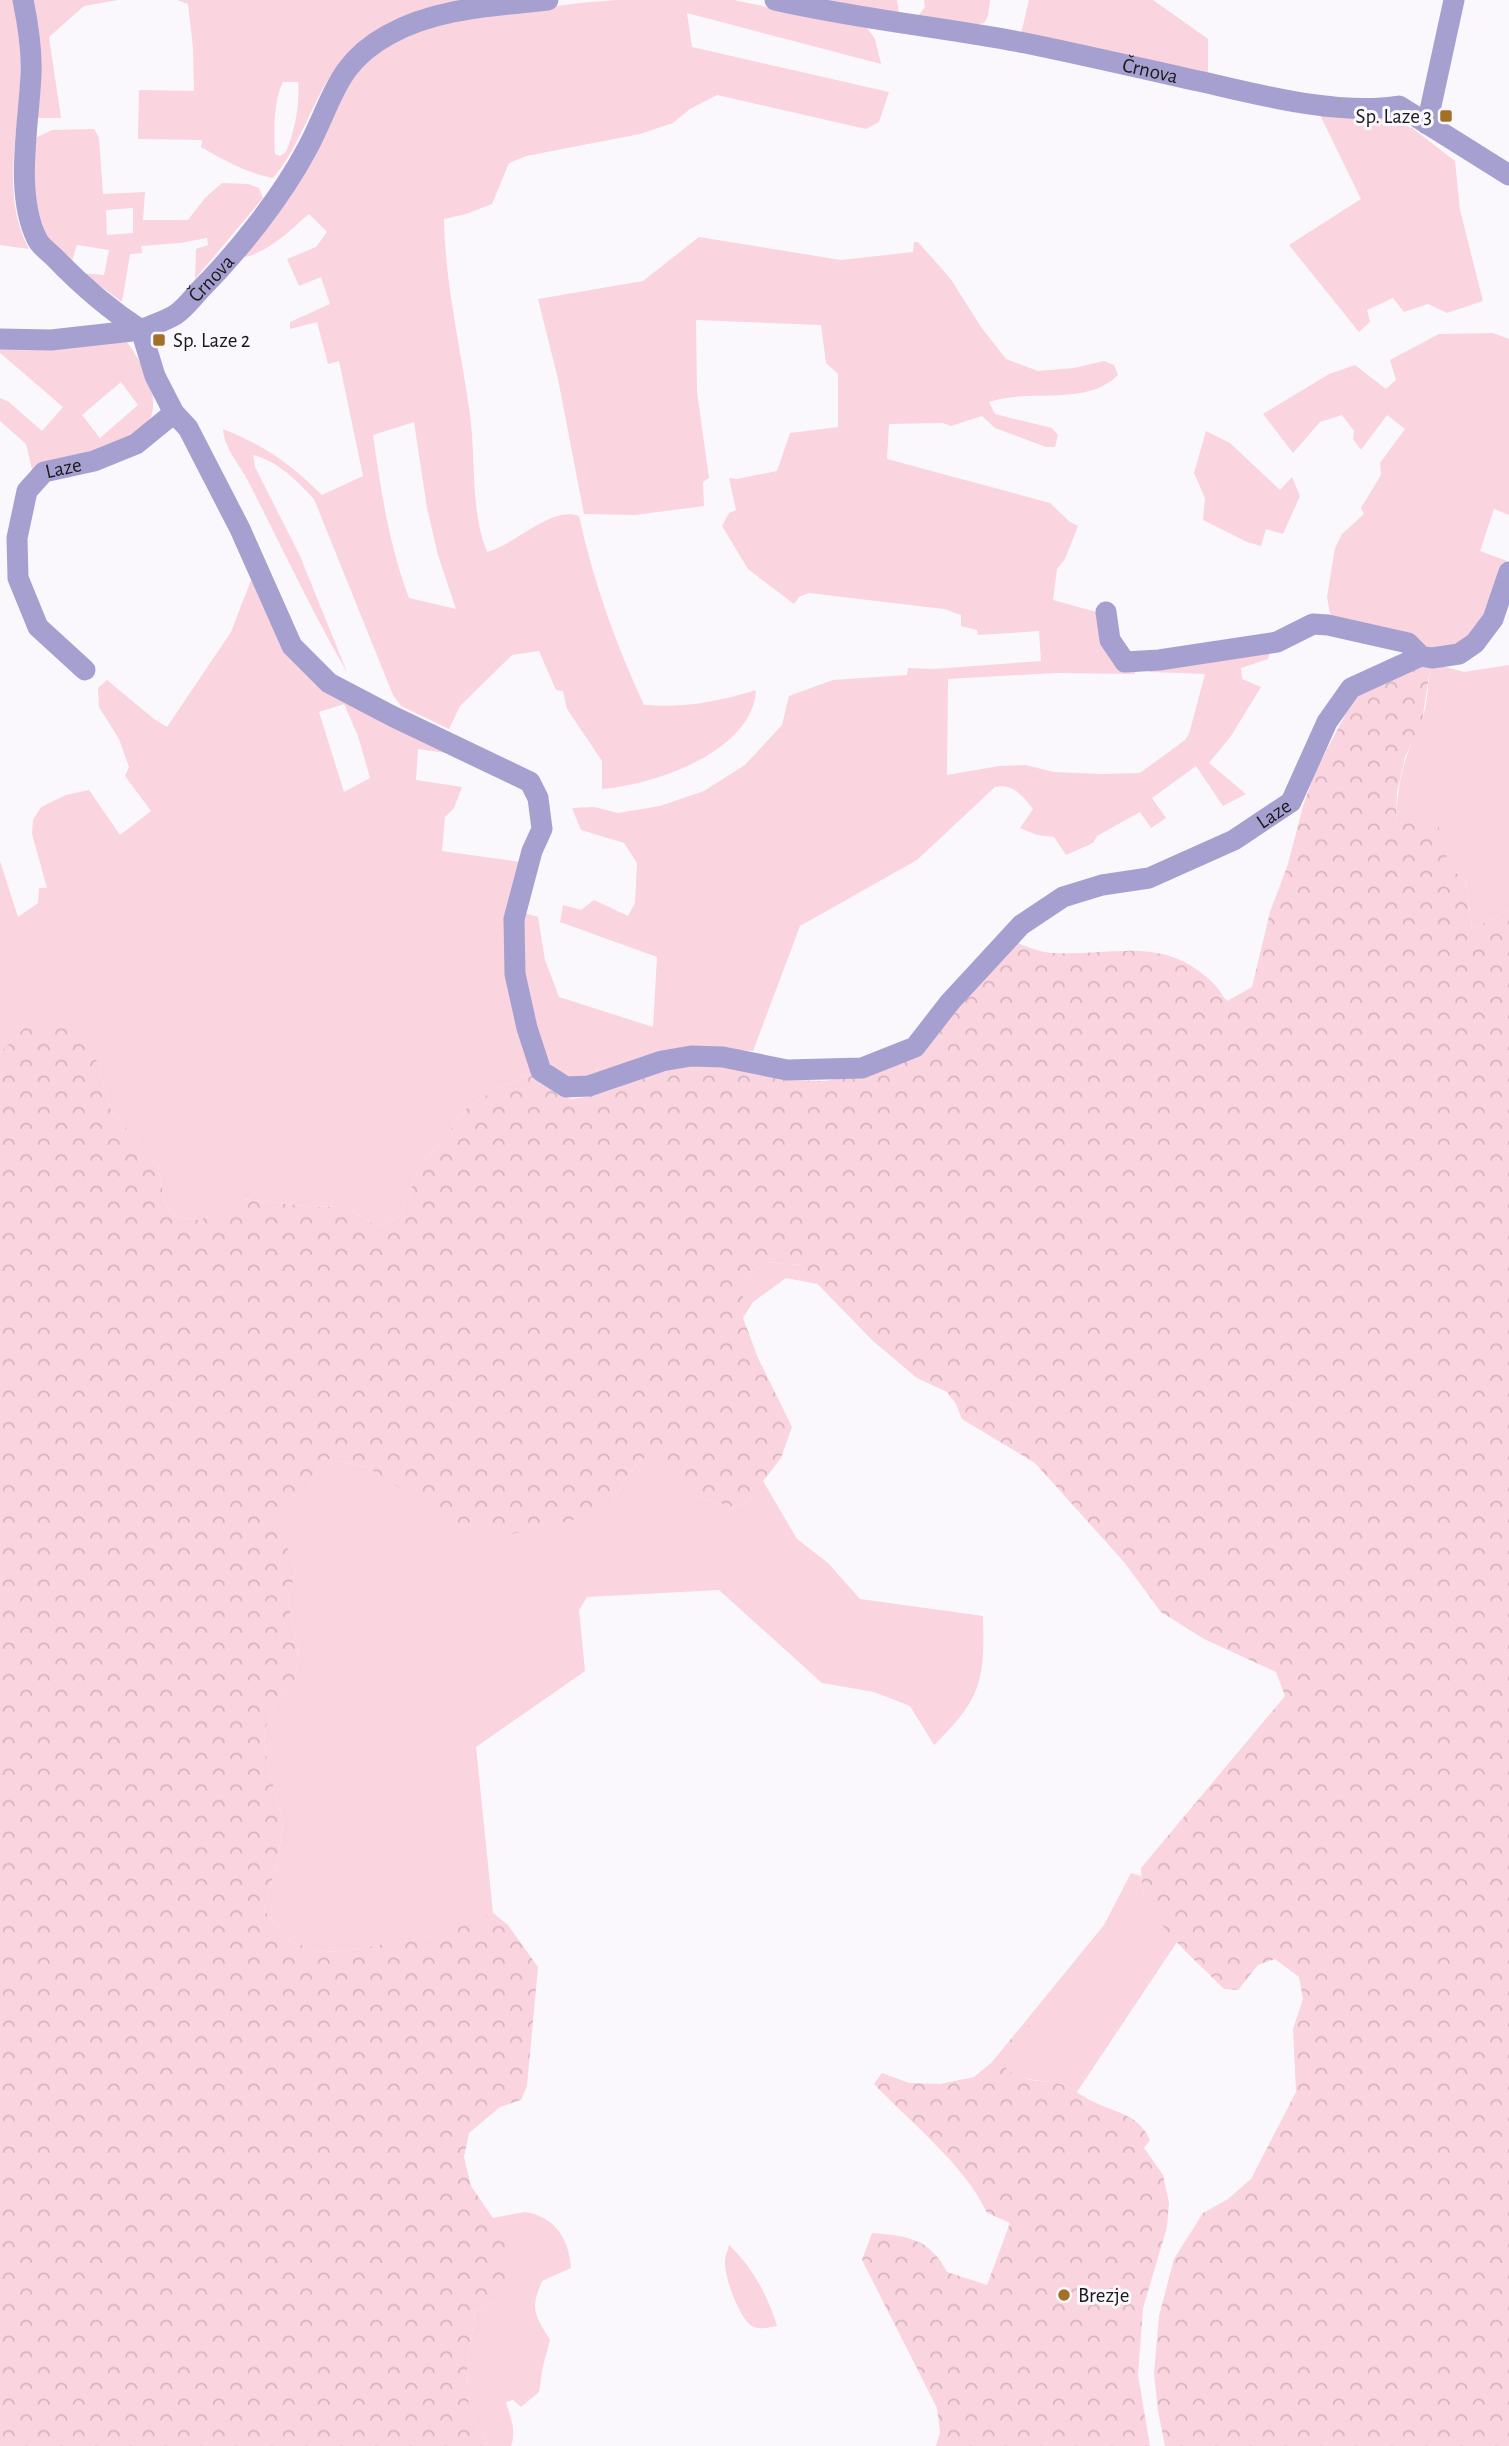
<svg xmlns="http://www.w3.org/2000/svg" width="1509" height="2446" viewBox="0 0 1509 2446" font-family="'Alegreya Sans',sans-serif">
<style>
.grass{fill:#fad4de;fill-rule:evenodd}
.forest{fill:url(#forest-crowns)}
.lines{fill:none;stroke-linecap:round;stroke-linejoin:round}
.street{stroke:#a6a0d1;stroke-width:21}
.poi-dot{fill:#a27026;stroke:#faf8fc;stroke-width:2.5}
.labels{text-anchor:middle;stroke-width:6;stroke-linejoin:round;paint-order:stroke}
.street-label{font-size:21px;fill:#1b1a1b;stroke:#faf8fc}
.poi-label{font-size:21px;fill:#1b1a1b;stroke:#faf8fc;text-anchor:start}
</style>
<defs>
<pattern id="forest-crowns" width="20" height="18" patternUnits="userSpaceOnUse" patternTransform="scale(1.75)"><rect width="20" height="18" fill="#fad4de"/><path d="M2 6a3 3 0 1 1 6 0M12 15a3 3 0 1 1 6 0" fill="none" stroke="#d6b5be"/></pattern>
</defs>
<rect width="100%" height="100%" fill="#faf8fc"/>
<g class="grass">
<path d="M 0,0 L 14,0 C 18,29 22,56 20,86 C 17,140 2,199 29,249 L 0,245 Z"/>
<polygon points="32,0 118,0 84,6 49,37 61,118 38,118"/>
<path d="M 177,0 L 471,0 L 333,72 C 310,106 300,146 273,178 C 247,173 225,161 201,147 L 202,140 L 138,139 L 139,90 L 194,91 L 193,48 L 188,4 ZM 283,82 L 298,82 C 300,105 295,130 286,152 L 280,156 L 275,154 C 274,132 273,102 283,82 Z"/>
<path d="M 617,0 L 734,0 L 867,28 L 875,39 L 881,64 L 687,13 L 692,47 L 889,92 L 879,122 L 866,129 L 717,95 L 690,109 L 673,123 L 640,134 L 526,156 L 509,163 L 492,204 L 466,214 L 444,219 C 445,285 461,349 470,415 C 476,460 470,510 487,552 C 513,546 552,505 579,516 C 593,581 616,645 644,705 C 683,708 718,702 756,690 C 753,752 653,785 602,789 L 602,761 L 567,709 L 563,691 L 556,690 L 539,651 L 512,655 L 460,706 L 449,729 L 401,706 L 393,695 L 314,499 C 297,481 278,461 253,455 L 255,467 L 300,556 L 347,672 C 311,610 281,545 248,481 C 240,465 224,448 223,429 C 267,447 288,462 322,495 L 363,476 L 339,361 L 328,364 L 317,322 L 290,329 L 290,322 L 330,304 L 321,277 L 299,286 L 287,259 L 316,247 L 327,232 L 309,214 C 289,231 266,255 239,258 L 347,78 L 387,43 L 446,20 L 580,3 ZM 414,422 L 427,508 L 438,555 L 456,609 L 409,598 C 389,545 381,491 373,435 Z"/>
<polygon points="819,0 897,0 899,13"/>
<polygon points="924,0 990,0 988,16 984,23 975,25 918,16 925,7"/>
<polygon points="1029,0 1153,0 1208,39 1208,71 1204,77 1021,34"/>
<polygon points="1320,115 1381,117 1412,128 1455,161 1460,210 1483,301 1447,313 1428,304 1404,312 1393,298 1367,310 1370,322 1359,332 1289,245 1361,199"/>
<path d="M 94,129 L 99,138 L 103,194 L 145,192 L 143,220 L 188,220 L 205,198 L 222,183 L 248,184 L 259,188 L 263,198 L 195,279 L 196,249 L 208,245 L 207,238 L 180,243 L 141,246 L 142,253 L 130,254 L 122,302 L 83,273 L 104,275 L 109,250 L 77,245 L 71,264 L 48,241 L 32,194 L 35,138 L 52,130 ZM 133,208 L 133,233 L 107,235 L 106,210 Z"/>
<path d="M 699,237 L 841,260 L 913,252 L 914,242 L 918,242 L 950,278 L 981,327 L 1006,359 L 1038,371 L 1074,368 L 1104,361 L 1114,365 L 1118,375 C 1086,407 1030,388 989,402 L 995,414 L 1052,428 L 1058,435 L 1055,447 L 1046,447 L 995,428 L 982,416 L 951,426 L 943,423 L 889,424 L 887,459 L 1050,503 L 1070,522 L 1078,526 L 1065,559 L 1057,569 L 1053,600 L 1100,613 L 1135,667 L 1135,674 L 1056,673 L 948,679 L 947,775 L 999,766 L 1025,765 L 1054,772 L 1101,774 L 1140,773 L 1185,740 L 1189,734 L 1205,674 L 1149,672 L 1149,668 L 1271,648 L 1268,659 L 1241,668 L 1242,679 L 1261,687 L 1231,736 L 1209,763 L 1246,794 L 1223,806 L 1196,766 L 1152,798 L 1166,818 L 1151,828 L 1140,812 L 1097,836 L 1093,843 L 1066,855 L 1054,837 L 1037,835 L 1020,828 L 1033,809 C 1023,796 1013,783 995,787 L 917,860 L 800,926 L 753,1051 L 699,1048 L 585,1079 L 568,1080 L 539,1055 L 526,1004 L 521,912 L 538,917 L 545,960 L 559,997 L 653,1027 L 657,957 L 560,922 L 563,905 L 581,910 L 594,900 L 628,916 L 635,903 L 637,863 L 624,843 L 581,830 L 572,808 L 594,807 L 618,813 L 660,806 L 704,791 L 745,765 L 782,725 L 789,696 L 833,680 L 907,675 L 908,668 L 934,669 L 1041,661 L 1039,631 L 978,635 L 977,630 L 961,626 L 961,615 L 944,609 L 809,593 L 799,597 L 794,604 L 748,569 L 722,526 L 729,513 L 736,510 L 729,478 L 737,479 L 777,471 L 790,433 L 838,427 L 838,374 L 826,363 L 821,325 L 696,320 L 697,392 L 709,478 L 703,482 L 704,506 L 635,515 L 584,514 L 558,379 L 538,299 L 643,281 Z"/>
<polygon points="1493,333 1509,339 1509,515 1494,509 1480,551 1507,561 1484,626 1454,647 1436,649 1423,645 1420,640 1411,637 1336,621 1330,613 1327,597 1335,548 1342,534 1364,514 1361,508 1381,475 1380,463 1405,429 1387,415 1361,450 1353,439 1354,431 1342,415 1320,422 1293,453 1263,414 1329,374 1355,365 1386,389 1396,380 1390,360 1439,334"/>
<path d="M 124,338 C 142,362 173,412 136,434 C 129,438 122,439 115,442 C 105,446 95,451 84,453 C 66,457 48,458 32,469 L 26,444 L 0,421 L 0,398 L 9,402 L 42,431 L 63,407 L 0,353 L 0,346 ZM 121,382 L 138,405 L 100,438 L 82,415 Z"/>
<polygon points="1206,431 1230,443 1280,490 1292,477 1300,496 1283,534 1266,529 1261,546 1247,542 1203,520 1205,498 1194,473"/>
<path d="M 253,575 L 287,648 L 461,755 L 418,749 L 416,780 L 462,787 L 454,808 L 445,817 L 442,851 L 520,862 L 510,901 L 533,1073 L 497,1088 L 467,1108 L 419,1169 L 400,1216 L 376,1226 L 345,1206 L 311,1207 L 244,1199 L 200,1220 L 176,1217 L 165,1203 L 158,1166 L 111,1110 L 95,1055 L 24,1028 L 0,1053 L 0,861 L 18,917 L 38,903 L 39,888 L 47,888 L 32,834 L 33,820 L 41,807 L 66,795 L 89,790 L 120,835 L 151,811 L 125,776 L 129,767 L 119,739 L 99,707 L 98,688 L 107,680 L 154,719 L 167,727 L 231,632 ZM 344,704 L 358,736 L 370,778 L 344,792 L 319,712 Z"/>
<path d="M 1431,663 L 1464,672 L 1509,665 L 1509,910 L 1472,929 L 1466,881 L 1396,826 C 1397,784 1403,759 1421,722 C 1428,707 1428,679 1431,663 Z"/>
<polygon points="767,1262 799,1265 818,1284 786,1278 753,1302 743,1318 743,1279"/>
<path d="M 661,1455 L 699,1498 L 735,1507 L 747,1502 L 763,1481 L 797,1539 L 828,1563 L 860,1599 L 983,1616 C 985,1681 981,1699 934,1745 L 910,1706 L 874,1692 L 822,1683 L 719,1590 L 587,1597 L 579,1610 L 585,1671 L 476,1747 L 493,1913 L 441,1935 L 343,1951 L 322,1952 L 290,1941 L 264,1910 L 278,1859 L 283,1822 L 267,1761 L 264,1733 L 273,1706 L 294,1683 L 299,1650 L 288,1602 L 296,1567 L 277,1526 L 293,1496 L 308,1489 L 324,1458 L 367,1467 L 405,1490 L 614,1500 L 622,1483 L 642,1459 Z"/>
<polygon points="1131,1873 1141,1876 1143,1894 1177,1942 1077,2092 1062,2084 1014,2077 1006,2069 1033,2029 1024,2023 1104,1925"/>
<path d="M 525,2212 C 555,2217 569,2238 571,2268 L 542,2281 C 530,2310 534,2313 550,2340 L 543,2366 L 539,2392 L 521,2407 L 513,2400 L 506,2402 C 510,2418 517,2429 511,2446 L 489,2446 L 469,2412 L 467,2369 L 475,2312 L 497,2301 L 508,2240 L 492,2218 Z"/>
<path d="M 729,2245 C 753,2268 767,2294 777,2326 C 769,2327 762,2330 754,2327 C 740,2322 724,2276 725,2261 C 725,2256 728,2250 729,2245 Z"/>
</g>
<g class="forest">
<path d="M 1431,663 L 1422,721 L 1405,757 L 1397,792 L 1396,825 L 1417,813 L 1434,816 L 1448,850 L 1445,864 L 1466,881 L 1472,929 L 1509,910 L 1509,2446 L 1165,2446 L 1158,2411 L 1154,2373 L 1159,2316 L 1174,2259 L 1203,2213 L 1228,2199 L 1251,2179 L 1296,2092 L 1293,2029 L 1303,1999 L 1299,1977 L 1275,1959 L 1258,1965 L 1238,1990 L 1224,1989 C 1197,1961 1160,1932 1144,1896 C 1141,1888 1142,1877 1141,1868 L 1285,1696 L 1276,1672 L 1204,1639 L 1161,1612 L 1124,1562 L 1035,1463 L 962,1419 L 956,1404 L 947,1392 L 917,1378 L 873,1341 L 799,1265 L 767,1262 L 743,1279 L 743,1318 L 758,1358 L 792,1427 L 781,1458 L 747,1502 L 735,1507 L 699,1498 L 661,1456 L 642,1459 L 622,1483 L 614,1500 L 592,1515 L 534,1530 L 511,1534 L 462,1528 L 367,1467 L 324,1458 L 308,1489 L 293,1496 L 278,1526 L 296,1567 L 288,1602 L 299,1650 L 294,1683 L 273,1706 L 264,1733 L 267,1761 L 283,1822 L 278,1859 L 264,1910 L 290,1941 L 322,1952 L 343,1951 L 440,1935 L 493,1913 L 508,1925 L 538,1967 L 527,2086 L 521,2100 L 500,2107 L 469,2133 L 464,2157 L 471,2186 L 508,2240 L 511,2271 L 497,2301 L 475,2312 L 467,2369 L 469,2412 L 489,2446 L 0,2446 L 0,1053 L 24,1028 L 51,1026 L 79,1031 L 95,1055 L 111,1110 L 158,1166 L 165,1203 L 176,1217 L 200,1220 L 243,1199 L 311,1207 L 345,1206 L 376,1226 L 400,1216 L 419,1169 L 467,1108 L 497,1088 L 533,1073 L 551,1089 L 571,1099 L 592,1096 L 617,1088 L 638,1078 L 677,1065 L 734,1066 L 791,1080 L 825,1081 L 888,1068 L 1017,943 C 1028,947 1042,953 1054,953 C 1113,956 1165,934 1214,984 C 1219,989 1222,996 1227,1001 L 1252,987 L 1270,912 L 1288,864 L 1303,806 L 1316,770 L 1358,691 Z"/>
<path d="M 1024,2023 L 1034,2029 L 1006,2069 C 1021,2082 1040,2080 1058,2083 C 1070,2086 1081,2096 1092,2101 C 1115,2113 1138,2113 1150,2140 L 1144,2148 L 1163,2175 L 1169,2203 L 1167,2227 L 1143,2308 L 1138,2375 L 1150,2446 L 936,2446 L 940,2432 L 937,2408 L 862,2260 L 872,2233 C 908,2236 929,2238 947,2272 L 987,2285 L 1010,2223 L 987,2213 C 965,2165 911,2123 874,2084 L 882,2073 L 909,2083 L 940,2084 L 974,2077 L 992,2062 Z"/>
</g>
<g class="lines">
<g class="street">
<path id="s1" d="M 23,0 C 28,24 32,49 31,74 C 29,124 14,193 37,239 C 40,246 49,252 55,258 C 81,285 110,310 141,330 C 152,325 165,321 175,315 C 184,309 191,300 198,292 C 237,253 281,198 307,149 C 333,101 335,64 388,35 C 436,8 494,6 548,0"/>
<path id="s2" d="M 775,0 C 857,19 942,27 1025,43 C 1089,56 1152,71 1216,85 C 1272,98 1342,115 1399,106 L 1509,175"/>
<polyline points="1427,124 1454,0"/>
<path id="s3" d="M 0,339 L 51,340 L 141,330 L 155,376 L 174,413 L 188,428 L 240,529 L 292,646 L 329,683 L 392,716 L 530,782 L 538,798 L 542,829 L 532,851 L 514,919 L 515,974 L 527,1028 L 541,1071 L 566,1087 L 589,1086 L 662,1061 L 691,1056 L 723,1057 L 787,1070 L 862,1068 L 915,1047 L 950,1002 L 1021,925 L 1063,897 L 1102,885 L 1149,878 L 1234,840 L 1291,802 L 1327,722 L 1351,688 L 1421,656"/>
<polyline points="1106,612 1110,640 1125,662 1159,660 1277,642 1313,624 1328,625 1408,643 1421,656 1432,658 1459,654 1475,643 1493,619 1509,572"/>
<path id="s4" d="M 85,670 L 38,627 L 18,578 L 17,538 L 27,491 L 44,472 L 94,461 L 136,444 L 174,413"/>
</g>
</g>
<g class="poi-dot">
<rect x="1439" y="109" width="14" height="14" rx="3.5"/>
<rect x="152" y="333" width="14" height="14" rx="3.5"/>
<circle cx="1064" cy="2295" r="7"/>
</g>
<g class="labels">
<g class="street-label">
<text dy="7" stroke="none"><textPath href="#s2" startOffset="382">Črnova</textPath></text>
<text dy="7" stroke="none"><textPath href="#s1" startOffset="469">Črnova</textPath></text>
<text dy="7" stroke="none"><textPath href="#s4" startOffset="250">Laze</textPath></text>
<text dy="7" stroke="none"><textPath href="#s3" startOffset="1899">Laze</textPath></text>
</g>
<g class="poi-label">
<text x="1432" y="123" text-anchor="end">Sp. Laze 3</text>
<text x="173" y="347">Sp. Laze 2</text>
<text x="1078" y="2302">Brezje</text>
</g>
</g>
</svg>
